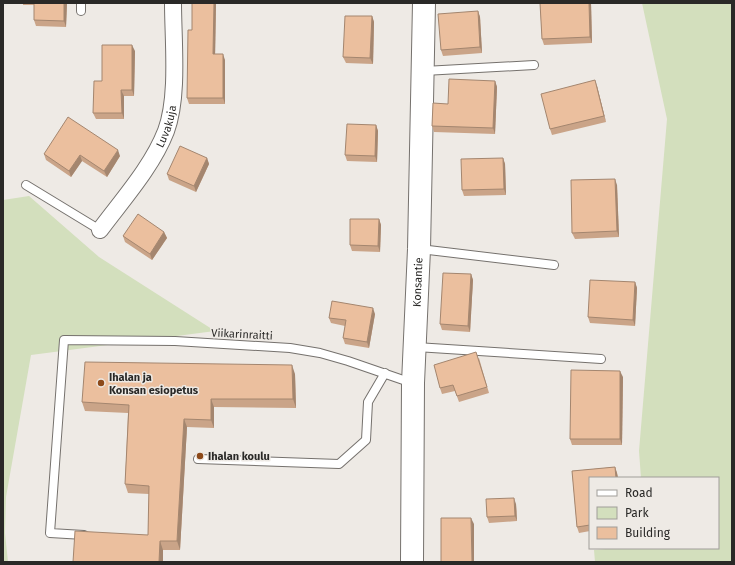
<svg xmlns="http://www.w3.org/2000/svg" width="735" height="565" viewBox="0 0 735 565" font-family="'Fira Sans',sans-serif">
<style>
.green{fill:#d3dfbd}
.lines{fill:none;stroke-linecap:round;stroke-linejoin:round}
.lane-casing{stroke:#75716d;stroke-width:10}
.street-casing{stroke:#75716d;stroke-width:18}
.secondary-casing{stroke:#75716d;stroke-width:24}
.lane{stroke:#fff;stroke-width:8}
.street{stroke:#fff;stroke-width:16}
.secondary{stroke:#fff;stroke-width:22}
.wall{fill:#caa488}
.shaded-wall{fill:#a4866f}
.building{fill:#ebbf9e;stroke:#a4866f}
.poi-dot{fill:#8c4919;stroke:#eeeae5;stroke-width:1.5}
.labels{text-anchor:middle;stroke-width:3;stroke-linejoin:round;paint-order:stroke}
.street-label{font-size:11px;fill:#2a2927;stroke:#eeeae5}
.poi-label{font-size:11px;font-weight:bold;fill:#2a2927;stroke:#eeeae5;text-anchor:start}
</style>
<rect width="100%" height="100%" fill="#eeeae5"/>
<g class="green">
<polygon points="642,3 732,3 732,562 595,562 594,550 617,548 718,548 718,478 641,478 639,451 667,119"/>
<polygon points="29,196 99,257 215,331 31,355 6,497 5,533 8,562 3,562 3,200"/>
</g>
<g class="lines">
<defs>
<g id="lane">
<polyline points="81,11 81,3"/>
<polyline points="424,71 534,65"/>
<polyline points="26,185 100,230"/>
<polyline points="420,249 554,265"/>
<polyline points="416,347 601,359"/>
<polyline points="198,459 339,464 366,440 368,402 385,373"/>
<polyline points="84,535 50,533 64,340 175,341 290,348 320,353 348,361 412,383"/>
</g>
<g id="street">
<path id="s1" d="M 100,230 C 123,199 152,167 166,131 C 179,96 173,41 173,3"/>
</g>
<g id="secondary">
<path id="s2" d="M 412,562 L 413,383 L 419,249 L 424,3"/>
</g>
</defs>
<use href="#lane" class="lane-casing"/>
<use href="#street" class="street-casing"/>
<use href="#secondary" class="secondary-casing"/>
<use href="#lane" class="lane"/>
<use href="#street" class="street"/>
<use href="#secondary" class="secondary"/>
</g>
<g class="wall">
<polygon points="23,3 67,3 66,27 36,26 34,20 34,5 23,5"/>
<polygon points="192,3 216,3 215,54 225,60 225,104 189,104 187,98 192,30"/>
<polygon points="540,3 591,3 592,43 544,45 542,39"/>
<polygon points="478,11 480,17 482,53 443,56 441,50"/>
<polygon points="372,16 374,22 373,64 346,63 343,57"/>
<polygon points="135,51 134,96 124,96 124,119 96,119 93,113 102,81"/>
<polygon points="495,81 497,87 495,134 434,132 432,126 448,104"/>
<polygon points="597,86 606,122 552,135 550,129"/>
<polygon points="376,125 378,131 377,162 347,161 345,155"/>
<polygon points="44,154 120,156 107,177 82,161 71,177 46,160"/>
<polygon points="207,158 209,164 196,192 169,180 167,174"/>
<polygon points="503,158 505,164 506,195 464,196 462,190"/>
<polygon points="617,185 619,237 575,239 572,233"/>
<polygon points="379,219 381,225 380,252 352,251 350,245"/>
<polygon points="164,232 167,238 152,260 125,242 123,236"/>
<polygon points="471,274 473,280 470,332 442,330 440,324"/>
<polygon points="635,282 637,288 635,326 590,323 588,317"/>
<polygon points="375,314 369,348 345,344 343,338 345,326 331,323 329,318"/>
<polygon points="479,358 489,393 459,402 455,391 442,394 440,388"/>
<polygon points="295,374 296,408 214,407 214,428 187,427 180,550 163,550 163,562 73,562 148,535 149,494 128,493 125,484 128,413 85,411 82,402"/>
<polygon points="623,377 622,445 572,445 570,439"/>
<polygon points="615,467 617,473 618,478 590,478 590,531 579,533 577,527 572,471"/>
<polygon points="516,504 517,521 489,523 487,517"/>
</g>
<g class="shaded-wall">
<polygon points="64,3 67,3 66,27 64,21"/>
<polygon points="214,3 216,3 215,60 213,54"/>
<polygon points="589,3 591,3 592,43 590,37"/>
<polygon points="478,11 480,17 482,53 480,47"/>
<polygon points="372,16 374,22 373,64 370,58"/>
<polygon points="132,45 135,51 134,96 132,90"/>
<polygon points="223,54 225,60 225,104 223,98"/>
<polygon points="595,80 597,86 606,122 604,116"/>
<polygon points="495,81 497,87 495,134 493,128"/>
<polygon points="121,90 124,96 124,119 122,113"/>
<polygon points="376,125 378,131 377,162 375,156"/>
<polygon points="118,150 120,156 107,177 104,171"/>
<polygon points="80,155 82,161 71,177 69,171"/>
<polygon points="207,158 209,164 196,192 194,186"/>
<polygon points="503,158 505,164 506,195 504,189"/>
<polygon points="615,179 617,185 619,237 617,231"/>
<polygon points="379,219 381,225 380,252 378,246"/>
<polygon points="164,232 167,238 152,260 150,254"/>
<polygon points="471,274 473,280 470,332 468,326"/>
<polygon points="635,282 637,288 635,326 633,320"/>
<polygon points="373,308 375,314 369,348 367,342"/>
<polygon points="292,365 295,374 296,408 293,399"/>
<polygon points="620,371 623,377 622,445 620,439"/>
<polygon points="211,399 214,407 214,428 211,420"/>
<polygon points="184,419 187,427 180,550 177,541"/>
<polygon points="615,467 617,473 618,478 616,478"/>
<polygon points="514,498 516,504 517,521 515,516"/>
<polygon points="471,518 474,524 474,562 472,562"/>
<polygon points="160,541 163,550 163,562 159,562"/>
</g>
<g class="building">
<polygon points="34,3 64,3 64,21 34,20"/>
<polygon points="192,3 214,3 213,54 223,54 223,98 187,98 188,30 192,30"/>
<polygon points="540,3 589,3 590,37 542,39"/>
<polygon points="478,11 480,47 441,50 438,14"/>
<polygon points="345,16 372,16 370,58 343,57"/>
<polygon points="102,45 132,45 132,90 121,90 122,113 93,113 94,81 102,81"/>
<polygon points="449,79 495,81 493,128 432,126 433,103 448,104"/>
<polygon points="595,80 604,116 550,129 541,94"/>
<polygon points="68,117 118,150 104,171 80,155 69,171 44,154"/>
<polygon points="347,124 376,125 375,156 345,155"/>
<polygon points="180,146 207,158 194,186 167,174"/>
<polygon points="503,158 504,189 462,190 461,159"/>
<polygon points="615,179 617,231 572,233 571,180"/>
<polygon points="138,214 164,232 150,254 123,236"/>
<polygon points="350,219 379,219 378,246 350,245"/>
<polygon points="443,273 471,274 468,326 440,324"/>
<polygon points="590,280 635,282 633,320 588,317"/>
<polygon points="332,301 373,308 367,342 343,338 346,320 329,318"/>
<polygon points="476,352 487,387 457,396 453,385 440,388 434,365"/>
<polygon points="85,362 292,365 293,399 211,399 211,420 184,419 177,541 160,541 159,562 73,562 75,531 148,535 149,486 125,484 129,405 82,402"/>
<polygon points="571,370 620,371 620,439 570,439"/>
<polygon points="615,467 616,478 590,478 590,525 577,527 572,471"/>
<polygon points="514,498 515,516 487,517 486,499"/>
<polygon points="441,518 471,518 472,562 441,562"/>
</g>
<g class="poi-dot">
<circle cx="101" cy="383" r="4"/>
<circle cx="200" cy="456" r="4"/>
</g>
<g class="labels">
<g class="street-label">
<text dy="4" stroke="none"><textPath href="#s1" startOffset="124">Luvakuja</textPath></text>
<text dy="4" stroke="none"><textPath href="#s2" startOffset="280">Konsantie</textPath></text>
<text transform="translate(242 334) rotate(3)" y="4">Viikarinraitti</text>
</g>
<g class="poi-label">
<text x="109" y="381">Ihalan ja<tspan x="109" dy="13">Konsan esiopetus</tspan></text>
<text x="208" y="460">Ihalan koulu</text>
</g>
</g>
<rect width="735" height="565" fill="none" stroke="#2a2927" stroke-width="8"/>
<rect x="589" y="477" width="130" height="72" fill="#eeeae5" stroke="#a09d99"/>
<rect x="597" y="490" width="20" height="6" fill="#ffffff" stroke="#a09d99"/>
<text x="625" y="497" font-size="12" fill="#2a2927">Road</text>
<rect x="597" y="507" width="20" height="12" fill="#d3dfbd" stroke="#a09d99"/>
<text x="625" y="517" font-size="12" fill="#2a2927">Park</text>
<rect x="597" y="527" width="20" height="12" fill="#ebbf9e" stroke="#a09d99"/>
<text x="625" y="537" font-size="12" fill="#2a2927">Building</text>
</svg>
